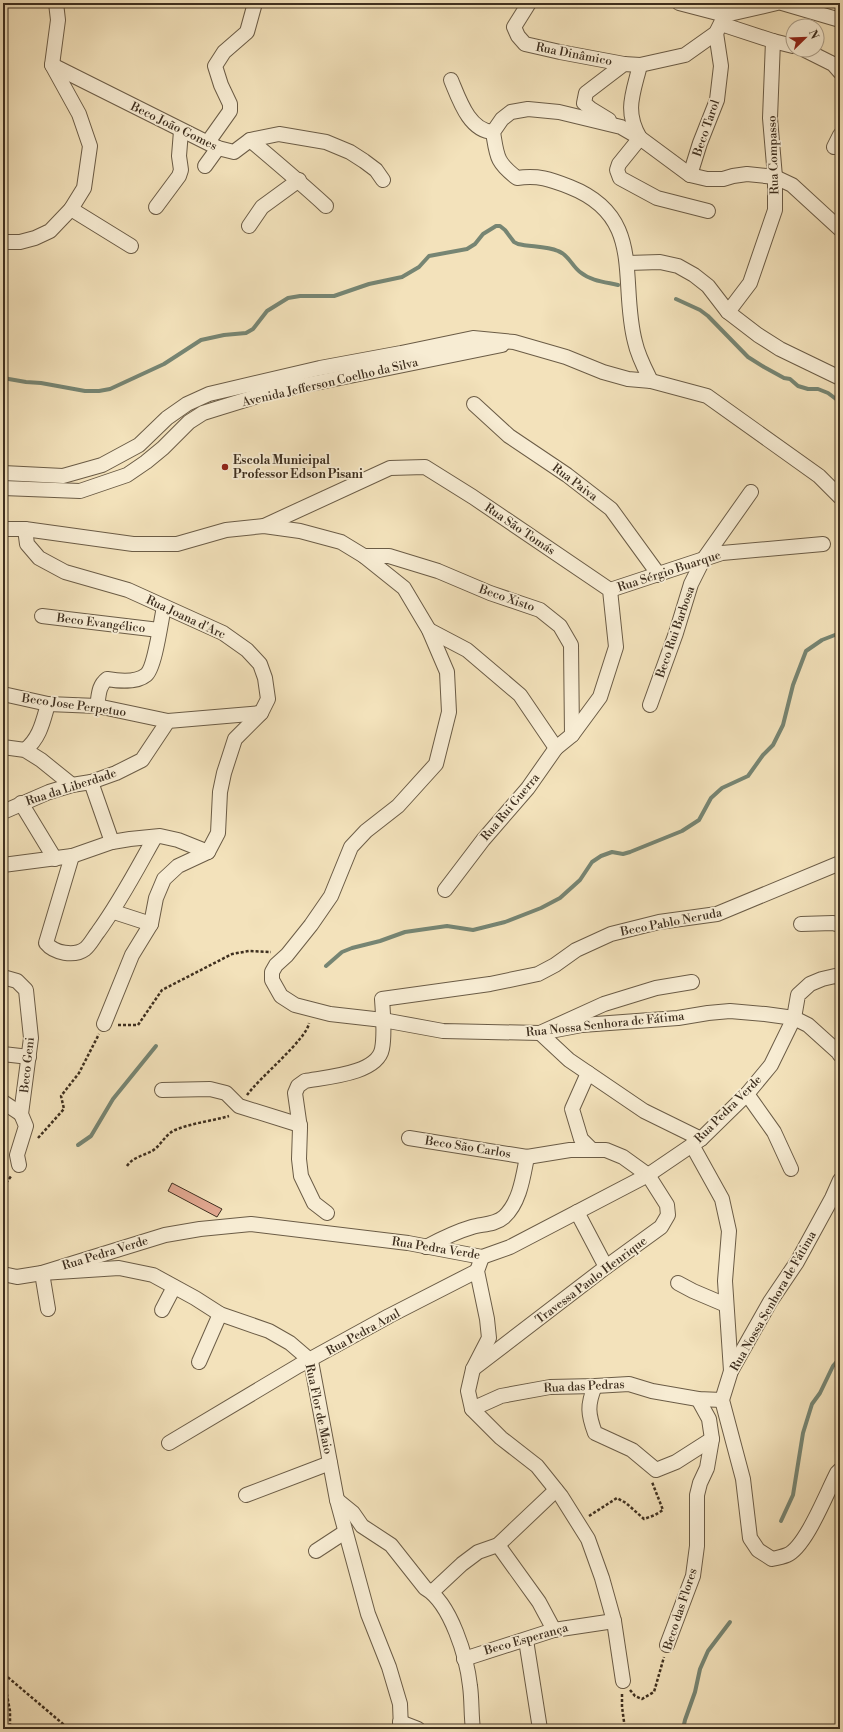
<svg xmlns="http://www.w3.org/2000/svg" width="843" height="1732" viewBox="0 0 843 1732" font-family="'Libre Bodoni',serif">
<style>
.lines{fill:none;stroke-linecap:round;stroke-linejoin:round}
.stream{stroke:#768573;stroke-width:4}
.building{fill:#e1a790;stroke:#3e2f1f}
.minor-casing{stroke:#6b5c46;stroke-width:16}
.path{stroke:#3e2f1f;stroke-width:2.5;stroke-dasharray:3 2;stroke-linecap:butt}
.minor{stroke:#f7ecd3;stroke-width:14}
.poi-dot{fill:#8f2418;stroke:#f7ecd3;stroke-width:1.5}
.labels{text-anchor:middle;stroke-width:3.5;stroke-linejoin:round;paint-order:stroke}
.street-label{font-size:12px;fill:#3e2f1f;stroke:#f7ecd3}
.poi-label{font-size:12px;font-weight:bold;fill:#3e2f1f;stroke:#f7ecd3;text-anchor:start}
</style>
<rect width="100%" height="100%" fill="#f3e2bb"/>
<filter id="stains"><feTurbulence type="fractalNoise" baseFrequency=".005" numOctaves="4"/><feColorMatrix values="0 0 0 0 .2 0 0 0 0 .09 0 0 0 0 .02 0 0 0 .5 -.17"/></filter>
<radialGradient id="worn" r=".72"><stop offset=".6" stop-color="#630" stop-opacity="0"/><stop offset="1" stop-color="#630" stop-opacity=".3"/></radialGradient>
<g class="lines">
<g class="stream">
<polyline points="676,299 700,310 708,316 748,357 764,367 784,378 790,379 798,386 808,389 818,389 828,393 840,402"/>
<path d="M 3,378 L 26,382 L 41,383 L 85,391 L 99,391 L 110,389 L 164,364 L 201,340 L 224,335 L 246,333 L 253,329 L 267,311 L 288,298 L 300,296 L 334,296 L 369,284 L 402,277 L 419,267 L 429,256 L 467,249 L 475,244 L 483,234 L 496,226 L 500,226 L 505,230 L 514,242 L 518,244 C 530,247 546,246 558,251 C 568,254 572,266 580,272 C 591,281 605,282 618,285"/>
<polyline points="326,966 342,952 352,948 380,941 405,932 447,926 473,930 505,922 541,908 560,898 580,880 592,862 601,856 612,852 623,854 630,852 682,831 699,820 711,798 722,788 748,776 763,755 773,745 783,725 793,685 806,651 822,640 840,633"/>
<polyline points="78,1145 91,1136 113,1099 156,1046"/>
<polyline points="781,1521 793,1495 803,1433 812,1404 820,1393 833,1366 840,1358"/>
<polyline points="683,1729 685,1720 695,1692 700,1669 708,1651 730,1622"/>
</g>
</g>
<polygon class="building" points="172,1183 222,1209 217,1217 168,1191"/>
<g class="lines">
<defs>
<g id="minor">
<polyline points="529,3 514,27 518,36 525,44 560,52 624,64"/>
<polyline points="679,3 725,15 777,3"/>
<polyline points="782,3 840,20"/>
<polyline points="721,24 773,41 770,118 775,177 775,210 750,283 728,312"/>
<polyline points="773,41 793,46"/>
<polyline points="805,50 833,64 840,72"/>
<polyline points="52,65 218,148 234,152 250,140 279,134 326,142 350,152 364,161 376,170 383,180"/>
<path d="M 640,65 C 633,94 624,111 640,138 L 619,164 L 617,170 L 620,178 L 657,198 L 708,211"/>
<path d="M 451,80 C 459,99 469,131 493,132"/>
<polyline points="609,120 591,109 584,103 586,93 624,64 640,65 685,55 716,33 725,15"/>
<path d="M 250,140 C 276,162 301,183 326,206"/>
<polyline points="208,142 230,111 230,104 221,85 215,66 224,52 247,32 255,3"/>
<polyline points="834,147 840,135"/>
<polyline points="205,166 218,148"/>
<polyline points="690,175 700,143 717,100 721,66 716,33"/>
<polyline points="156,207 179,176 181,170 179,156 181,131"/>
<polyline points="71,209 131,246"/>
<polyline points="249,226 262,207 299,180"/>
<polyline points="3,242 20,242 35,238 50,231 71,209 84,188 90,146 79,114 52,65 58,20 56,3"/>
<polyline points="628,263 660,262 678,266 694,275 708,286 728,312 758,335 780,349 840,378"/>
<path d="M 651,381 C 645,369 638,356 635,342 C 619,281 646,217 570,187 C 550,179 538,175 517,178 C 496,162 497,156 493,132 L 502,119 L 511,112 L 528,109 L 559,112 L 621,127 L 640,138 L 690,175 L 707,179 L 723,179 L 733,176 L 747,174 L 775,177 L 792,185 L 840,229"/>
<polyline points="474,404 509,436 567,475 611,509 659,575"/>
<polyline points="3,473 63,476 102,465 139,445 167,418 187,404 209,394 320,368 401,353 473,338 514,342 566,357 603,372 628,379 651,381 707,396 819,476 840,497"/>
<polyline points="3,488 80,491 127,475 146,462 163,448 189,422 203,413 219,408 271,392 502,345"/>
<polyline points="264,526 390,468 425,467 473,497 610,590 616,647 600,697 572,735 556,748"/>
<polyline points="3,529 25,529 133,544 177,544 226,530 264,526 300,531 341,542 364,556 404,588 429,630 447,672 449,712 436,764 398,806 366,831 351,847 331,896 311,925 287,955 276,965 272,972 272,980 281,996 295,1005 330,1014 383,1020 443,1031 540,1033 582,1025 678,1018 708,1013 730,1011 765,1014 794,1018 808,1025 838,1052 840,1055"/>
<polyline points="25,529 27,544 39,558 65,572 128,590 223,633 247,650 260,664 265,678 268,699 261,713 235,739 224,773 220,792 218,833 208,852 178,866 164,879 156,898 151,924 132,955 104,1024"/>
<polyline points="364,556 389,556 438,571 490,593 540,610 560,626 571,645 572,735"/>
<polyline points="610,590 722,553 823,544"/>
<polyline points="42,616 159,630"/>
<polyline points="429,630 467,650 520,695 556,748 528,788 483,840 445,890"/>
<polyline points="3,694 48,704 97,706 168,721"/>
<polyline points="650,705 676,633 691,584 703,560 751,492"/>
<path d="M 97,706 C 99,696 98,686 107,679 C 119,681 136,683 146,675 C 155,668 161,620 164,607"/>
<polyline points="3,747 25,750 41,760 72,785"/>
<path d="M 25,750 C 40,738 43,721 48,704"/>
<polyline points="91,782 112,842"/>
<polyline points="21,803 55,859"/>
<polyline points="3,812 49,792 72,785 91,782 116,773 142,760 168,721 261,713"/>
<path d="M 72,856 L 46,943 C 54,953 74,957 85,949 C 90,945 94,937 98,932 C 120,902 137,869 155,837"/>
<polyline points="3,865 72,856 112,842 130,839 160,836 178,840 208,852"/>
<polyline points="114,912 151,924"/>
<polyline points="801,924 833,923 840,925"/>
<polyline points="3,977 17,981 26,990 31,1038 21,1114 26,1126 17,1155 19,1165"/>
<polyline points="692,982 656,988 604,1004 540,1033 569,1060 644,1111 701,1139"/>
<polyline points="3,1054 29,1057"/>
<polyline points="588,1073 572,1109 581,1139 591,1149"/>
<polyline points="162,1090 210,1089 226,1093 239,1106 300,1125"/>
<polyline points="747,1094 774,1132 791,1169"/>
<polyline points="3,1102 21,1114"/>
<polyline points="409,1138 527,1157 570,1150 606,1150 623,1157 648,1175 667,1205 668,1215 661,1227 606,1267 473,1369"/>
<polyline points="692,1145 722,1199 729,1231 725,1281 731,1371"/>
<path d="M 840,1180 L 832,1198 L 797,1262 L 770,1302 L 731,1371 L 722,1400 L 743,1479 L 750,1538 L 758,1550 L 772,1559 C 777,1558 782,1557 787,1555 C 806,1547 827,1492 837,1473 L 840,1470"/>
<polyline points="577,1212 606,1267"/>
<path d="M 327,1213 L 314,1203 L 301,1176 L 299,1159 L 300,1128 L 295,1093 L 298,1086 L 305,1081 C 326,1077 377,1074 382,1049 C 385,1034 383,1015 382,999 L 490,984 L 538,974 L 555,965 L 576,950 L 611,934 L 659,922 L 717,914 L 840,863"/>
<path d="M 426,1247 C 441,1239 455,1232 472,1227 C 482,1224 495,1225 504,1217 C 520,1202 523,1177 527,1157"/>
<polyline points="482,1257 477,1271 487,1319 489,1338 473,1369 468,1391 472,1409 501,1438 537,1466 561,1496 588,1539 602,1578 614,1621 623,1681"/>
<polyline points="3,1274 17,1277 42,1273 119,1268 153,1275 195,1298 220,1314 269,1331 290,1343 311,1361 337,1500 368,1614 389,1667 400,1704 401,1729"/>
<polyline points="678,1283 693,1291 726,1305"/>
<polyline points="48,1309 42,1273 165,1235 200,1229 251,1224 408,1243 482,1257 510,1247 648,1175 701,1139 747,1094 771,1065 794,1018 798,995 810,984 822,979 835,976 840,977"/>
<polyline points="162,1310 174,1287"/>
<polyline points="199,1362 220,1314"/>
<path d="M 595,1386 C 587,1405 588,1414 595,1433 L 632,1450 L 656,1470 L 676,1462 L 712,1439"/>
<polyline points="472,1409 501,1396 550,1387 595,1386 629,1384 652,1391 698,1399 722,1400"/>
<polyline points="169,1443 298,1366 389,1316 477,1271"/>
<polyline points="246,1495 330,1463"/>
<path d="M 337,1500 L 353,1513 L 362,1526 L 391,1545 L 425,1588 C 451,1603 467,1658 470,1686 C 472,1700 471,1715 473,1729"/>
<polyline points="498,1545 539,1602 554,1630"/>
<polyline points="316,1551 345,1532"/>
<polyline points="432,1592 462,1564 478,1552 498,1545 556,1490"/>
<polyline points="526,1640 540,1729"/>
<polyline points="667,1645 693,1576 697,1546 697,1495 700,1483 707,1468 712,1439 709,1419 698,1399"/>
<polyline points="464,1659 554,1630 614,1621"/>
<polyline points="400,1722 418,1729"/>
</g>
</defs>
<use href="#minor" class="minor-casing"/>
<g class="path">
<polyline points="118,1025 138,1025 162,990 232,954 249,951 271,952"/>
<path d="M 247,1095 C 259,1078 307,1039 309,1023"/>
<polyline points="38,1138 64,1109 61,1096 79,1073 99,1034"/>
<path d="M 127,1166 C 132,1158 142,1156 150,1152 C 160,1148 164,1135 175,1130 C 192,1123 212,1121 229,1116"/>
<polyline points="3,1187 12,1175"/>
<polyline points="589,1516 617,1498 626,1503 644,1519 655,1515 663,1510 652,1482"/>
<polyline points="3,1674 10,1711 10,1729"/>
<polyline points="4,1674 69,1729"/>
<polyline points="630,1690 635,1696 642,1699 654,1692 664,1657"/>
<polyline points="622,1694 622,1707 625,1729"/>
</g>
<use href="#minor" class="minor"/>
</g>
<circle class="poi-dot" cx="225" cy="467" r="4"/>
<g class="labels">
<g class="street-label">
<text transform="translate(574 54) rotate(11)" y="4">Rua Dinâmico</text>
<text transform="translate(174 126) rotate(26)" y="4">Beco João Gomes</text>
<text transform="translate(706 128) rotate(-71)" y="4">Beco Tarol</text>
<text transform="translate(773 155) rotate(-92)" y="4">Rua Compasso</text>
<text transform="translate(330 382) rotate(-13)" y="4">Avenida Jefferson Coelho da Silva</text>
<text transform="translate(575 482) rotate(37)" y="4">Rua Paiva</text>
<text transform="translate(520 529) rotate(34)" y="4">Rua São Tomás</text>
<text transform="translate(669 571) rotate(-18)" y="4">Rua Sérgio Buarque</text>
<text transform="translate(507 598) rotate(19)" y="4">Beco Xisto</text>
<text transform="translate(186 617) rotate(25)" y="4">Rua Joana d'Arc</text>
<text transform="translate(101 623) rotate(7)" y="4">Beco Evangélico</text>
<text transform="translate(675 632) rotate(-71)" y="4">Beco Rui Barbosa</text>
<text transform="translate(74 705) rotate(8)" y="4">Beco Jose Perpetuo</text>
<text transform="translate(71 787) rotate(-18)" y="4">Rua da Liberdade</text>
<text transform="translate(510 807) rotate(-50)" y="4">Rua Rui Guerra</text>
<text transform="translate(671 922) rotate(-11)" y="4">Beco Pablo Neruda</text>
<text transform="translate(605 1024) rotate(-6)" y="4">Rua Nossa Senhora de Fátima</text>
<text transform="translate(27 1065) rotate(-84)" y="4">Beco Geni</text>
<text transform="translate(728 1109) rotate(-45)" y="4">Rua Pedra Verde</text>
<text transform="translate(468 1147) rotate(9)" y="4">Beco São Carlos</text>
<text transform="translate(436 1248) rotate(9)" y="4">Rua Pedra Verde</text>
<text transform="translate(105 1253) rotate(-17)" y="4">Rua Pedra Verde</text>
<text transform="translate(591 1280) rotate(-37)" y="4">Travessa Paulo Henrique</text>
<text transform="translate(773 1301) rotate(-60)" y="4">Rua Nossa Senhora de Fátima</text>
<text transform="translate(363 1332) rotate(-29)" y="4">Rua Pedra Azul</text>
<text transform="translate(584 1386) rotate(-3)" y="4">Rua das Pedras</text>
<text transform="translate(319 1409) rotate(78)" y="4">Rua Flor de Maio</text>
<text transform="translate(680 1609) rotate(-72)" y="4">Beco das Flores</text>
<text transform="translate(526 1639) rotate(-16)" y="4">Beco Esperança</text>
</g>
<g class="poi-label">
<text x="233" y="464">Escola Municipal<tspan x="233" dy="14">Professor Edson Pisani</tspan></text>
</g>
</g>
<rect width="843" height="1732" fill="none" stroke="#f3e2bb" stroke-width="16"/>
<rect x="4" y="4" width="835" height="1724" fill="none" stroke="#3e2f1f" stroke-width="2"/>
<rect x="8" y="8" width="827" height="1716" fill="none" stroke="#3e2f1f"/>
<g transform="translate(805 38) rotate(67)"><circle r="19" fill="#f7ecd3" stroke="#ada08b"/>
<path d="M0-3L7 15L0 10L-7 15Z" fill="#8f2418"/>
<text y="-6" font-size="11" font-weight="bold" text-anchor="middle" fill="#3e2f1f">N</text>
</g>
<rect width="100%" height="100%" filter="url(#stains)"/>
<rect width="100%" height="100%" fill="url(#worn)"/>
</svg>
